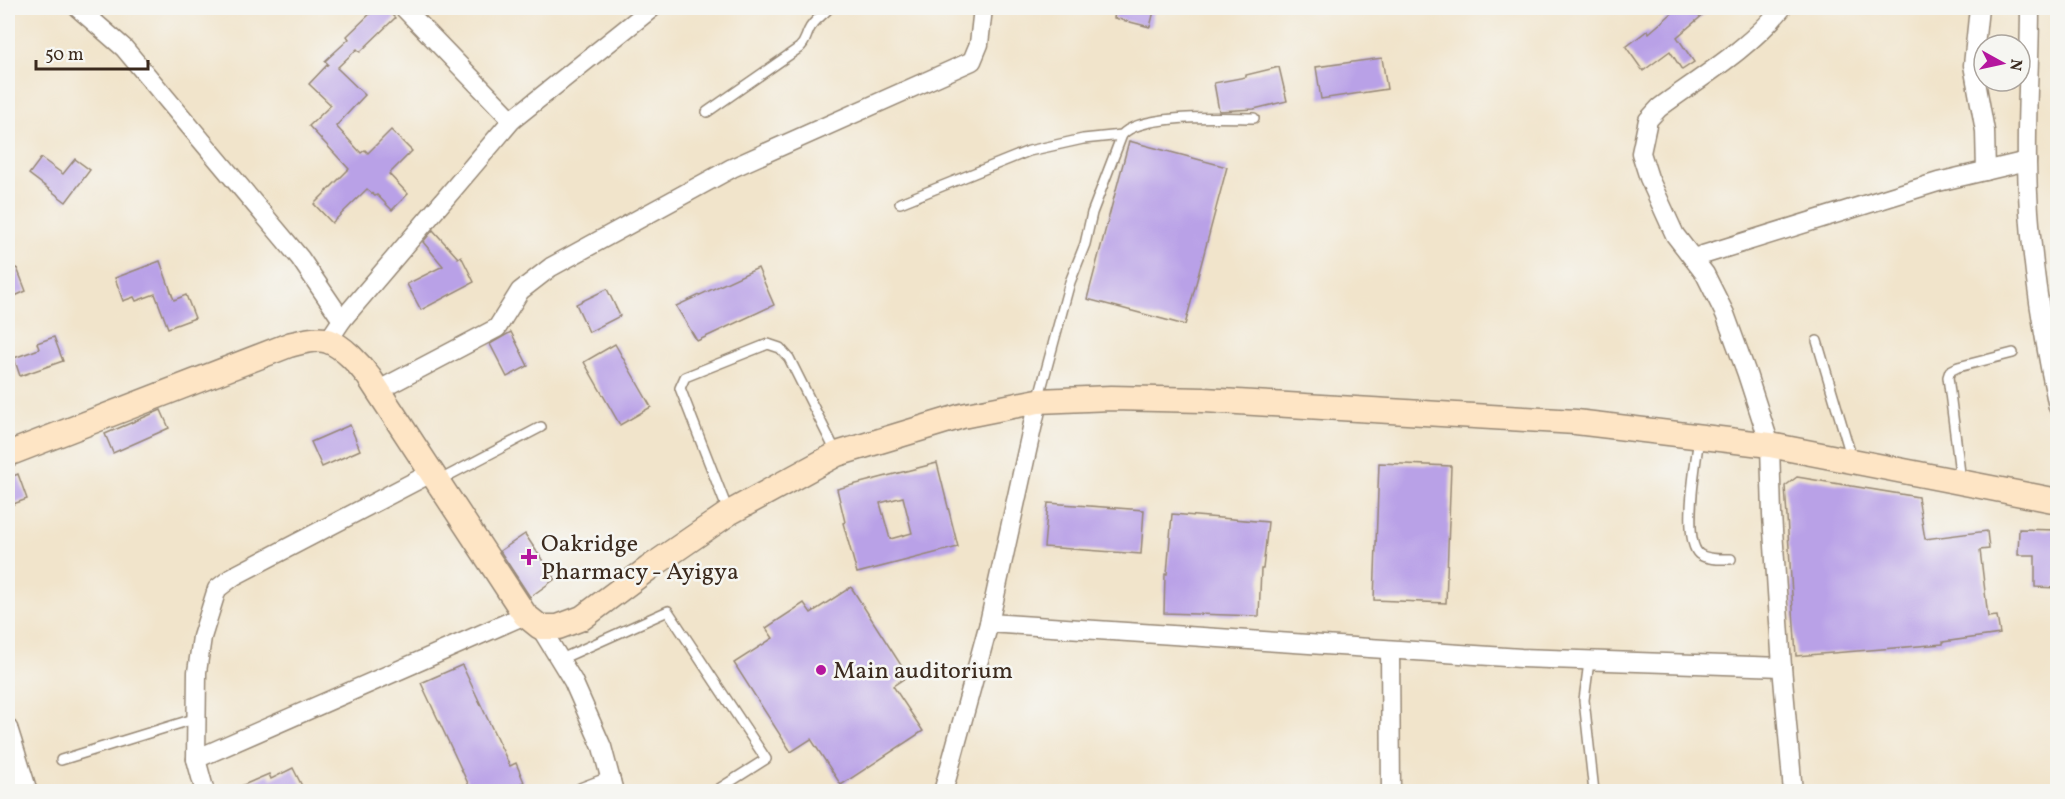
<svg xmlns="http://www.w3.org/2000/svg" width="2065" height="799" viewBox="0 0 2065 799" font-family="Vollkorn,serif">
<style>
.building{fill:#b9a1e7;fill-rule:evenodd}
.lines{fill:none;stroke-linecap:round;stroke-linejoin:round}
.lane-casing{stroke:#968774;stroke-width:12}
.street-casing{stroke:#968774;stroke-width:21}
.secondary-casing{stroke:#968774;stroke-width:27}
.lane{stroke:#fff;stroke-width:9}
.street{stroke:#fff;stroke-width:18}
.secondary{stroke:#fee5c5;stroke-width:24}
.poi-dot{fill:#b5179e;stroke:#f6f6f2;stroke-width:2}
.labels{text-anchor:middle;stroke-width:5;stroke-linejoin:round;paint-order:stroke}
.poi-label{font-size:24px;fill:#3b2a1e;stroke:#f6f6f2;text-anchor:start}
</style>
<rect width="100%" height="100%" fill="#f6f6f2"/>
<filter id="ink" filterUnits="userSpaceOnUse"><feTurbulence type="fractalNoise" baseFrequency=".0167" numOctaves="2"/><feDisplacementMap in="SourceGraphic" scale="12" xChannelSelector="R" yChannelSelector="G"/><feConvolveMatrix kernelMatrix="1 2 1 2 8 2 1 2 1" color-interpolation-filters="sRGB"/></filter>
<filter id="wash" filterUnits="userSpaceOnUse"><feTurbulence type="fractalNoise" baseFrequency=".008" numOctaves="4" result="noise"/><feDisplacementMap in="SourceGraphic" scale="24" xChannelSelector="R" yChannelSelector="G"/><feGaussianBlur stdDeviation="1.35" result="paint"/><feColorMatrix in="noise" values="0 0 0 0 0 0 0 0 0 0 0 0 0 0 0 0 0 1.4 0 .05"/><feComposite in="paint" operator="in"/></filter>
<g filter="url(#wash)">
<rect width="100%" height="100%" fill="#f1e4cb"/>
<g id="blocks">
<g class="building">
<polygon points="376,8 385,8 395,18 360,52 357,49 337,68 365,95 336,126 361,153 365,150 368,153 391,130 412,151 389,174 408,194 392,210 377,195 375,196 367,189 332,223 314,204 349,169 309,126 331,105 309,84 328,64 325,61 349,39 347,36"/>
<polygon points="1116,8 1141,8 1154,11 1150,27 1114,18"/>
<polygon points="1678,8 1711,8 1677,37 1694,62 1682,70 1670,51 1643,71 1626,47 1648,30 1649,33"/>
<polygon points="1382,58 1387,89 1321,99 1316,67"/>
<polygon points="1279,67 1287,101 1254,109 1219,111 1214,83 1246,77 1246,75"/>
<polygon points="1129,141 1227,167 1185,325 1087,299"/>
<polygon points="41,158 63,174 75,159 90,170 66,202 29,174"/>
<polygon points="433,230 458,258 461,256 474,282 421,310 407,284 443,266 423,242"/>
<polygon points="160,261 174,300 186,295 195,318 168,328 155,294 136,301 134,297 123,301 115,278"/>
<polygon points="17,268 26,291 8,299 8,271"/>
<polygon points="758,268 774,305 697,341 676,306"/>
<polygon points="607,289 620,316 589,332 576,304"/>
<polygon points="511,332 528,366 507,377 490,344"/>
<polygon points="54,337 63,361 20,376 14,358 39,349 37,343"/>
<polygon points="615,344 651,407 620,425 584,362"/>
<polygon points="161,410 169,428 113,453 105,434"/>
<polygon points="350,425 360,450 322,467 311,442"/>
<path d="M 937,463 L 958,547 L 857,573 L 843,523 L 845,522 L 837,489 ZM 903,497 L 912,533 L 890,539 L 880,503 Z"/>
<polygon points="1379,463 1451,466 1446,603 1374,600"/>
<polygon points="18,474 27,499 8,506 8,478"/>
<polygon points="1797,477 1918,497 1925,539 1987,531 1989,549 1980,550 1988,617 1997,616 2000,634 1943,642 1943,644 1796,656 1785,486"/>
<polygon points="1048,503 1144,510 1141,554 1044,547"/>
<polygon points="1172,514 1268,522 1263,569 1261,569 1259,616 1164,613 1165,574 1167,574"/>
<polygon points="2019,529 2058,530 2057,588 2035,587 2035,555 2018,555"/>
<polygon points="525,534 555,579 530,597 500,551"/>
<polygon points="851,587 908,676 893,686 923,731 841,785 811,739 791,752 734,663 773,638 766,628 804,603 811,613"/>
<polygon points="462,665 510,766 516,763 524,782 500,792 472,792 421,683"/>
<polygon points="293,768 305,792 227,792 269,774 271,779"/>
</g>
</g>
</g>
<g filter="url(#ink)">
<use href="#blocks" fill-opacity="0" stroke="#968774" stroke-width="1.5"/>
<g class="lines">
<defs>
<g id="lane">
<path d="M 707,112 L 799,48 C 806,42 805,38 809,30 C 812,22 823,15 829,8"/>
<polyline points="900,203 1029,151 1083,139 1122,135"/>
<polyline points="1817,341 1852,459"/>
<path d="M 1038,400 L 1070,282 L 1085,244 L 1092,213 L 1122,135 C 1140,113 1226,118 1254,118"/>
<path d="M 1699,438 C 1696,461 1682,539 1699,554 C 1707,560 1721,559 1731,559"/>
<polyline points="438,481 541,427"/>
<polyline points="1961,481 1948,377 1950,371 1958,367 2013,353"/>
<polyline points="728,511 680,388 685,377 768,344 780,348 789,358 837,454"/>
<polyline points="561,659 668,611 766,759 714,792"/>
<polyline points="1589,662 1584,700 1594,792"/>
<polyline points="61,760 197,718"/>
</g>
<g id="street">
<polyline points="78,8 124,48 300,258 342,320"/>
<polyline points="404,8 512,120"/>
<path d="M 1782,8 C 1749,49 1701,77 1659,108 L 1648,120 L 1641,153 L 1649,178 L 1675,235 L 1705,274 L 1725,314 L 1747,374 L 1770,445 L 1772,515 L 1782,667 L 1793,792"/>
<polyline points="1979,8 1973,65 1985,131 1986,171"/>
<path d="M 2030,8 C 2030,59 2026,111 2027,163 C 2028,246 2041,327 2058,407"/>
<polyline points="1693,258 1938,182 2027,161"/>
<polyline points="328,341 342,320 512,120 652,8"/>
<polyline points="379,390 497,328 520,291 551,267 732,168 972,61 979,44 983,8"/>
<polyline points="989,623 1521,658 1782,667"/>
<polyline points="540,627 573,681 602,747 614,792"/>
<polyline points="1390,650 1391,792"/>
<polyline points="8,728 28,792"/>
<polyline points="196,759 525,615"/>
<polyline points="205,792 196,759 197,672 202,637 217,589 234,576 433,472"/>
<polyline points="582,792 611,781"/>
<polyline points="943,792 989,623 1038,401"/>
</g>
<path id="secondary" d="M 8,454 L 289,345 C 301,342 317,337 328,341 C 343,346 360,365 369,377 L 525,615 L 540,627 L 558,627 L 582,618 L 649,568 L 729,513 L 837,454 L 962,416 L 1038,401 L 1111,398 L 1204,400 L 1576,422 L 1770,445 L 2058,501"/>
</defs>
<use href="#lane" class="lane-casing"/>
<use href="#street" class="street-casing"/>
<use href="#secondary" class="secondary-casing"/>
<use href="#lane" class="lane"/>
<use href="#street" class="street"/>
<use href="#secondary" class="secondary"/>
</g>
</g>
<g class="poi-dot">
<path d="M526 548h6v6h6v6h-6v6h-6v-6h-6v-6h6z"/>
<circle cx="821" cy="670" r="6"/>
</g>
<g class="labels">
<g class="poi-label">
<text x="541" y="551">Oakridge<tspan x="541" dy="28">Pharmacy - Ayigya</tspan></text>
<text x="833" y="678">Main auditorium</text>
</g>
</g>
<rect width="2065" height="799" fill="none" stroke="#f6f6f2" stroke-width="30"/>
<g transform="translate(2002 63) rotate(98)"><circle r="28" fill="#f6f6f2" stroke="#aba49d" stroke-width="1.5"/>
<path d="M0-4.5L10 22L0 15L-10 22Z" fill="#b5179e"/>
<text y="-9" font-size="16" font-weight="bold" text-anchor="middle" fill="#3b2a1e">N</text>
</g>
<path d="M36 60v9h112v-9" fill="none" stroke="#3b2a1e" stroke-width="3"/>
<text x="45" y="60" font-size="18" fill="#3b2a1e" stroke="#f6f6f2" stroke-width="4.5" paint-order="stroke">50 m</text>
</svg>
